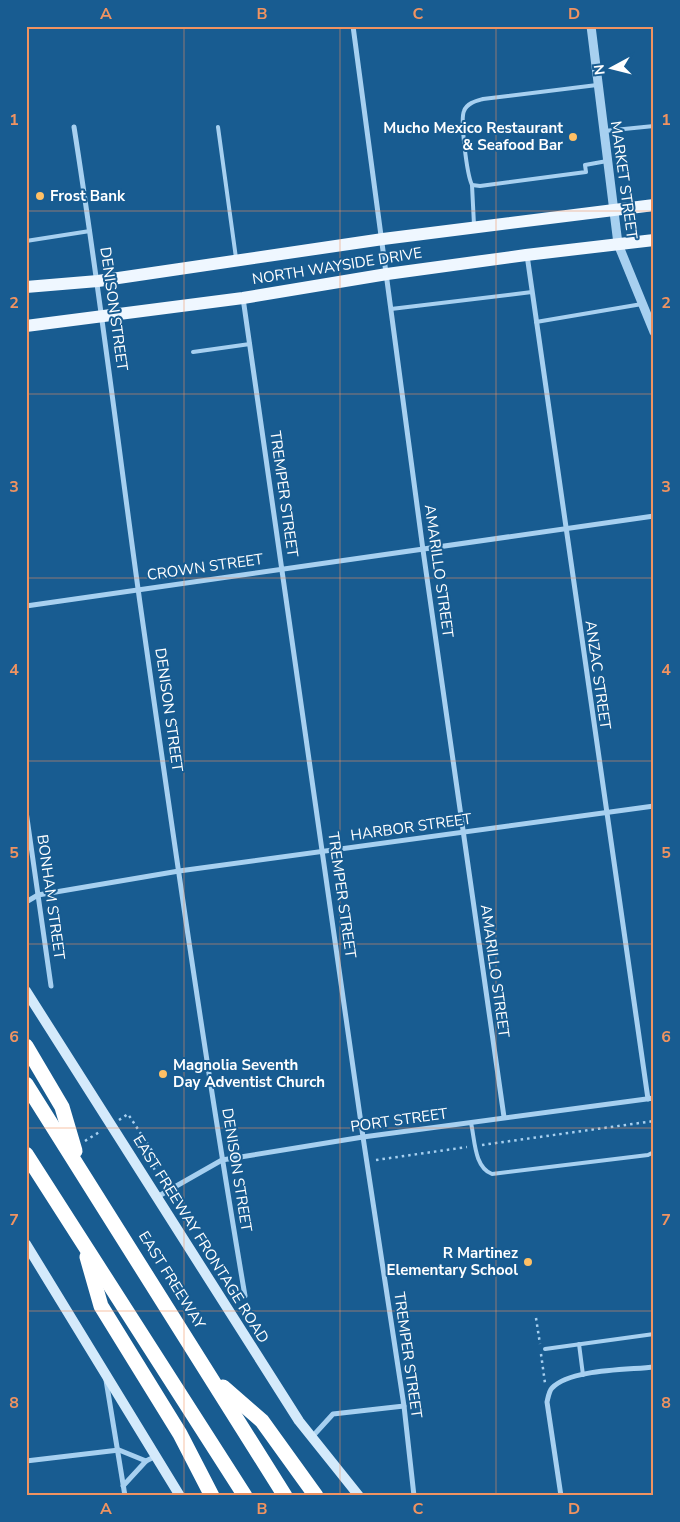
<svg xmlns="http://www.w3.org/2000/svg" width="680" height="1522" viewBox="0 0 680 1522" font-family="'Nunito Sans',sans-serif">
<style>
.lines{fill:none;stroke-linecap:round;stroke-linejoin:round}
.path{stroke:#a7d0f0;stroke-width:2.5;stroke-dasharray:2.5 4;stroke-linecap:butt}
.service{stroke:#a7d0f0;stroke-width:4}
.minor{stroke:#a7d0f0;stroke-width:5}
.tertiary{stroke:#a7d0f0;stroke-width:9}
.secondary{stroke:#d4eafb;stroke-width:10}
.primary{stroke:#eff7ff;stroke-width:12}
.motorway{stroke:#fff;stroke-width:15}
.grid{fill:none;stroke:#f09361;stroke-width:1;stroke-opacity:0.55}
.poi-dot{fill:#ffc065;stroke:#185c91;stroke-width:2}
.labels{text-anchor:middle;stroke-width:4;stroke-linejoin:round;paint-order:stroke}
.poi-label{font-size:15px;font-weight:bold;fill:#fff;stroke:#185c91;text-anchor:end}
.street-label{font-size:15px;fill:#fff;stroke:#185c91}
.neatline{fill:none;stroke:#f09361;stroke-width:2}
.grid-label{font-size:16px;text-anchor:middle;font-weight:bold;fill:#f09361}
</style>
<rect width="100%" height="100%" fill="#185c91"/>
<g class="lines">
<g class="path">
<polyline points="119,1120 128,1114 160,1163 153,1167 157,1173"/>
<polyline points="85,1141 101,1131"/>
<polyline points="482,1145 654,1121"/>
<polyline points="376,1160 467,1147"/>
<polyline points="536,1318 540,1344"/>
<polyline points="541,1354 545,1383"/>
</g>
<g class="service">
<path d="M 597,85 L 483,99 C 476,101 467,103 464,111 C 460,120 467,175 472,185 L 480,186 L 586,172 L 585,165 L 607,161"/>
<polyline points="218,127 236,258"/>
<polyline points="604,131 654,126"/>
<polyline points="472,185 474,225"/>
<polyline points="26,241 90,231"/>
<polyline points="391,309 532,292"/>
<polyline points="536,322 642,304"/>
<polyline points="193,352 250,344"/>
<path d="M 471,1123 C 475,1140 474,1167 492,1174 L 648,1155 L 654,1152"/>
<polyline points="579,1344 583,1375"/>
<polyline points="545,1349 654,1334"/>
</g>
<g class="minor">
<polyline points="353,26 423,550 504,1117"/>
<path d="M 74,127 C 99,285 118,444 140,603 C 173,835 206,1066 245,1296"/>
<polyline points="527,255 648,1099"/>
<polyline points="243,298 363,1137 404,1406 414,1496"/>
<polyline points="26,606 654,516"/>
<polyline points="26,811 51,986"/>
<polyline points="26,902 38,895 179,871 654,806"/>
<polyline points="157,1197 222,1160 363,1137 654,1098"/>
<polyline points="106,1380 125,1496"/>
<polyline points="312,1437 333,1414 404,1406"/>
<polyline points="26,1461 119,1450 146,1461"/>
<polyline points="123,1486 146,1461 156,1456"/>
<path d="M 561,1496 L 547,1402 C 548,1398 549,1391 552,1388 C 570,1369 628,1370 654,1367"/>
</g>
<polyline class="tertiary" points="591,26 618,244 654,332"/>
<g class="secondary">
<polyline points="26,991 299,1421 359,1496"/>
<polyline points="26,1244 180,1496"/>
</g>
<g class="primary">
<polyline points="26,287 98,281 383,239 654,205"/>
<polyline points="26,326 243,298 387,274 526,255 654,240"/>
</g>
<g class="motorway">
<polyline points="26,1046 62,1107 75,1151"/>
<polyline points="26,1084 285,1496"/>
<polyline points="26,1154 245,1496"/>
<polyline points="87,1257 101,1306 180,1434 212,1496"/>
<polyline points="223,1387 262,1421 316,1496"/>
</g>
</g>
<path class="grid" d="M 184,26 L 184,1496M 340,26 L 340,1496M 496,26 L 496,1496M 26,211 L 654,211M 26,394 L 654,394M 26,578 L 654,578M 26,761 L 654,761M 26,944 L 654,944M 26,1128 L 654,1128M 26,1311 L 654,1311"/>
<g class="poi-dot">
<circle cx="573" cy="137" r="5"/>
<circle cx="40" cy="196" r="5"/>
<circle cx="163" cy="1074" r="5"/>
<circle cx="528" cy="1262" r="5"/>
</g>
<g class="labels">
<g class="poi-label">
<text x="563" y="133">Mucho Mexico Restaurant<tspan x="563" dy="17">&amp; Seafood Bar</tspan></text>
<text x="50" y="201" text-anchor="start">Frost Bank</text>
<text x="173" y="1070" text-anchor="start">Magnolia Seventh<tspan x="173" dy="17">Day Adventist Church</tspan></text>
<text x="518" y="1258">R Martinez<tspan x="518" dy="17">Elementary School</tspan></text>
</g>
<g class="street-label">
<text transform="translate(624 180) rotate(82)" y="5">MARKET STREET</text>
<text transform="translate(337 266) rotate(-9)" y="5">NORTH WAYSIDE DRIVE</text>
<text transform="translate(114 309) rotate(82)" y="5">DENISON STREET</text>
<text transform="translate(284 494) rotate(82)" y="5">TREMPER STREET</text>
<text transform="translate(205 567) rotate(-8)" y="5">CROWN STREET</text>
<text transform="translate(439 571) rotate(82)" y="5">AMARILLO STREET</text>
<text transform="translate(598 675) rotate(82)" y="5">ANZAC STREET</text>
<text transform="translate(169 710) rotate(82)" y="5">DENISON STREET</text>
<text transform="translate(411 827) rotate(-8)" y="5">HARBOR STREET</text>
<text transform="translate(342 895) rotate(82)" y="5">TREMPER STREET</text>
<text transform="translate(51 897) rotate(82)" y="5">BONHAM STREET</text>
<text transform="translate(495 971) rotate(82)" y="5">AMARILLO STREET</text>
<text transform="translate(399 1120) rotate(-8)" y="5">PORT STREET</text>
<text transform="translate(237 1170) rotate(81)" y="5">DENISON STREET</text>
<text transform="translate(201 1239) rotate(58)" y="5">EAST FREEWAY FRONTAGE ROAD</text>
<text transform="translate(172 1280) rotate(58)" y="5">EAST FREEWAY</text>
<text transform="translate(408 1355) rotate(82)" y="5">TREMPER STREET</text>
</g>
</g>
<rect width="680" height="1522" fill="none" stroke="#185c91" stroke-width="55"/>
<g transform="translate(612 68) rotate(263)" stroke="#185c91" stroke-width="4" paint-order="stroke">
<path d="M0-4L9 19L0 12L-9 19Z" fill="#ffffff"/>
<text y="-8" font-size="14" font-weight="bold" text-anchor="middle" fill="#ffffff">N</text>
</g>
<rect x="28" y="28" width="624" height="1466" class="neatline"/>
<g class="grid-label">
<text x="106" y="19">A</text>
<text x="262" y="19">B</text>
<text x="418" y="19">C</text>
<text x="574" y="19">D</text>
<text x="14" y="125">1</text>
<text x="666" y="125">1</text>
<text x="14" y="308">2</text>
<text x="666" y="308">2</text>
<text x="14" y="492">3</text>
<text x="666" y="492">3</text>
<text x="14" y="675">4</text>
<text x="666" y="675">4</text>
<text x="14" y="858">5</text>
<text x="666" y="858">5</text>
<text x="14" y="1042">6</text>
<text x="666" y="1042">6</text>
<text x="14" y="1225">7</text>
<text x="666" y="1225">7</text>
<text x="14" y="1408">8</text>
<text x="666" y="1408">8</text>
<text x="106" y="1514">A</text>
<text x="262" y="1514">B</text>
<text x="418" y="1514">C</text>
<text x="574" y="1514">D</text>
</g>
</svg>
